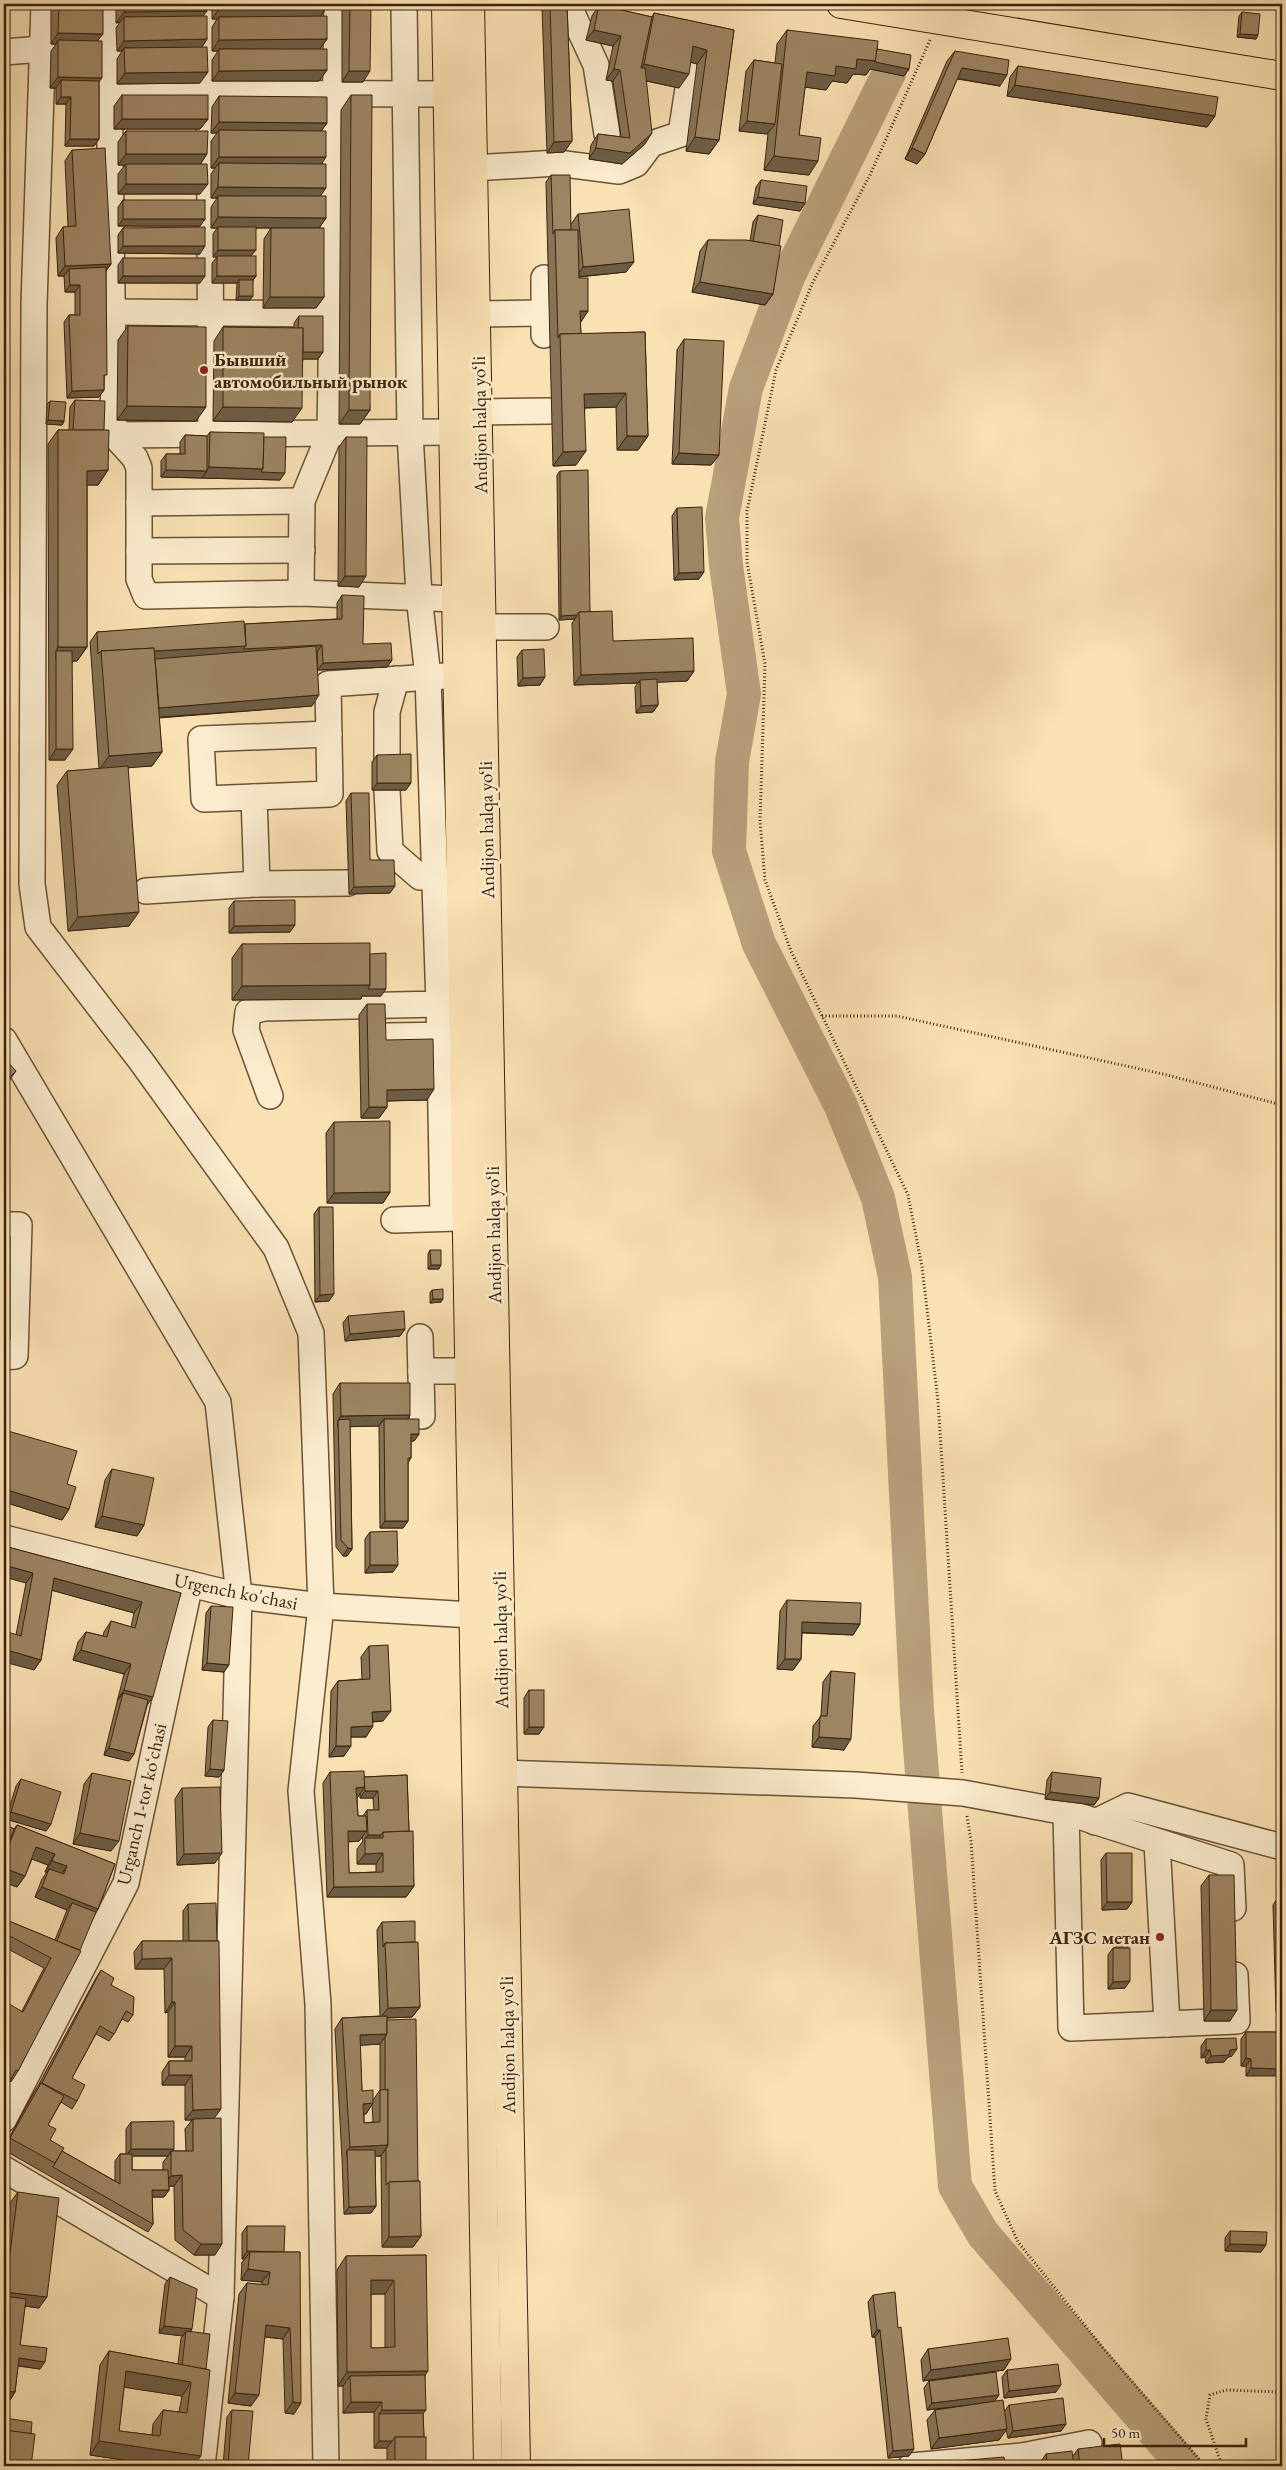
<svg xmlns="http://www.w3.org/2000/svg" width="1286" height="2470" viewBox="0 0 1286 2470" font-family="'EB Garamond',serif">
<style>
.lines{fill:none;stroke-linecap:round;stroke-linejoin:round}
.river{stroke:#b8a07b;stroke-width:34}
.minor-casing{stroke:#6a5236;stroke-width:28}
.major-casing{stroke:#3a220d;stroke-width:30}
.highway-casing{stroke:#3a220d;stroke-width:30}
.path{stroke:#3a220d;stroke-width:3;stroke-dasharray:1 2.5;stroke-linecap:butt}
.minor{stroke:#fbecce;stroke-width:25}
.major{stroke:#f9e1b3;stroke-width:28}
.highway{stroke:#f9e1b3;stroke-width:28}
.wall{fill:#877255;stroke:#3a220d;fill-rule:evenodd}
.shaded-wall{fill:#6e5d45;stroke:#3a220d}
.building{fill:#9d8563;stroke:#3a220d;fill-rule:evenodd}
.poi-dot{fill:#8f2418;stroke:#fbecce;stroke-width:2}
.labels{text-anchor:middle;stroke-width:5;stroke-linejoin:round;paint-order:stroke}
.poi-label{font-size:19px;font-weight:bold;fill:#3a220d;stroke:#fbecce;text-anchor:start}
.street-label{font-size:19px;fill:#3a220d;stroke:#fbecce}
</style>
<rect width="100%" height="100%" fill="#f9e1b3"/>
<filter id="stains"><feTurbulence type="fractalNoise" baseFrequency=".004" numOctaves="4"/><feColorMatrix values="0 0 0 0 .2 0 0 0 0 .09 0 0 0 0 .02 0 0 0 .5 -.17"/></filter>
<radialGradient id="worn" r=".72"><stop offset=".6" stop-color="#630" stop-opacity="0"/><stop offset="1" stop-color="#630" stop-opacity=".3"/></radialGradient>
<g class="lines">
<polyline class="river" points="889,73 788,277 746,388 722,518 726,565 744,694 732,762 729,851 759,944 841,1106 878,1198 895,1277 917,1710 955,2186 983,2234 1184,2466"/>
<defs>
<g id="minor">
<polyline points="44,4 34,304 32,884 38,927 141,1061 276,1248 311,1333 321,1606 301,1791 318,2004 326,2466"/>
<polyline points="108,4 114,435 135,458 139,468 139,579 146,596 301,593 456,599"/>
<polyline points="209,4 211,434"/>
<polyline points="573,4 572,13 596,65 607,134"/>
<polyline points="4,52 42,49"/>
<polyline points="108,93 447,94"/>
<polyline points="473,168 557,163 619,171 636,164 651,144 681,134 692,63"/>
<polyline points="544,278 544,335"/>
<polyline points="113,312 332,314"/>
<polyline points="476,314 544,313"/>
<polyline points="478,412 549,411"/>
<polyline points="114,435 453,432"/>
<polyline points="139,503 302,501"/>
<polyline points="139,551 302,550"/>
<polyline points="301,593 302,501 330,433 337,4"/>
<polyline points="483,627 546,627"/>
<polyline points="387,762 387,712 396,679"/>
<polyline points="387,790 390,851 420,877"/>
<polyline points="254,797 204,799 201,739 329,734"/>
<polyline points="348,883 257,884 254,797 330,794 328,684 445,676"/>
<polyline points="146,891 257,884"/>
<polyline points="388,1036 456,1035"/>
<polyline points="4,1040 218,1402 239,1596 221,2297 202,2466"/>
<polyline points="270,1096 246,1030 248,1012 264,1008 439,1004 428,677 419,596 410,433 404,4"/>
<polyline points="443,1218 439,1004 455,1004"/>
<polyline points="394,1220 458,1218"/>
<polyline points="4,1225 19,1225 15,1356 4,1357"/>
<polyline points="420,1337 422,1416"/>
<polyline points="421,1371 468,1371"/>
<polyline points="4,1538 239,1596 321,1606 472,1615"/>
<polyline points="502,1773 856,1785 963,1793 1066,1812 1231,1865 1233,1908"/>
<polyline points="1066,1812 1071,2028 1237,2021 1235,1975"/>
<polyline points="1095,1822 1128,1806 1282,1847"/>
<polyline points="1157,1842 1167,2024"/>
<polyline points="4,2119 126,1883 190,1584"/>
<polyline points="4,2169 221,2297"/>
<polyline points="911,2466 1022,2456 1089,2443"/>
</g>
<polyline id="major" points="841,4 1282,76"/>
<g id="highway">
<polyline points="446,4 488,2466"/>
<polyline points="470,4 516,2466"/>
</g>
</defs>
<use href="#minor" class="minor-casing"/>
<use href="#major" class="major-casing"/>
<use href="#highway" class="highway-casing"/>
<g class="path">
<polyline points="930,40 870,175 813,282 776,370 747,511 747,562 765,664 760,821 765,880 791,951 908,1195 922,1267 938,1401 962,1773"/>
<polyline points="822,1016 897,1016 1163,1074 1282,1105"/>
<polyline points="967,1816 971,1841 995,2191 1018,2242 1103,2348 1205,2466"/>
<polyline points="1222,2466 1206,2419 1210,2395 1226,2390 1282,2392"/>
</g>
<use href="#minor" class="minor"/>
<use href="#major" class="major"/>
<use href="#highway" class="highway"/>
</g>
<g class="wall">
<polygon points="51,4 103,4 98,41 99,81 99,139 94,146 65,146 66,104 56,104 56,88 50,88 51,51 56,44 51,44"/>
<polygon points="116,4 207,4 203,16 207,39 202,47 200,83 117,84 117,59 122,51 117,51 116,28 120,22 116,23"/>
<polygon points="212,4 326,4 326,8 321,16 327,39 320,49 327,70 319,81 212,81 212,60 218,51 212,51 212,27 217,19 212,19"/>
<polygon points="342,4 371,4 363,82 342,82"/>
<polygon points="545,4 567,4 572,141 564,152 547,153 542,7"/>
<polygon points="599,5 652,17 654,13 734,30 719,140 709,154 686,151 697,64 690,62 679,88 646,81 645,144 622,164 589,159 591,145 598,134 621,137 613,81 606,80 613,46 586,40 592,16"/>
<polygon points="1242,12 1256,39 1237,37 1239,16"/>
<polygon points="787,30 877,49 909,69 904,76 870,69 866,75 853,74 847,83 832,81 826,90 805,87 799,135 809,175 764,170 768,134 739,131 746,71 754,60 775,63 777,44"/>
<polygon points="955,51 1000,86 957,79 925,154 917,164 905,159 947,61"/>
<polygon points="1018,66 1215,116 1207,127 1007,96 1010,77"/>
<polygon points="122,95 208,119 200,129 114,129 114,106"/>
<polygon points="351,95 370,410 360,424 339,424 341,110"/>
<polygon points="219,96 327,123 321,131 322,164 320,196 326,218 319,228 324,297 316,308 263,308 264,239 271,228 256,228 251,256 256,276 253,280 250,300 236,300 237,283 212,283 212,263 217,257 213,257 213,234 217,228 211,228 211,207 217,198 211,198 211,174 215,168 211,168 211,141 217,133 211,133 212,107"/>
<polygon points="126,131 201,164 200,194 118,194 118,174 125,165 118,165 118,142"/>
<polygon points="72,150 111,264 106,271 104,390 99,397 67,398 64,322 69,315 75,315 75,292 65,292 64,276 58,276 56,238 63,227 68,227 65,161"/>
<polygon points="551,175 571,224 578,214 626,272 579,277 588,311 580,322 581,334 645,332 648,436 638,450 617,450 616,407 585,408 576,465 553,466 546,182"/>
<polygon points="761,180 805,203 800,211 753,204 756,187"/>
<polygon points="123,200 205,219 200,226 118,226 118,207"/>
<polygon points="758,215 779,246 773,294 765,305 692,292 700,251 708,240 750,241 753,222"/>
<polygon points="123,228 200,254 118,253 118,235"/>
<polygon points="123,258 200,283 118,283 118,265"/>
<polygon points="299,316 323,352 318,359 303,359 292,422 213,421 214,341 223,327 294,328 294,323"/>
<polygon points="128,326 196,421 117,420 118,340"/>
<polygon points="684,339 719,455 711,465 672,464 677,350"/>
<polygon points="75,400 104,430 108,470 98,485 87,485 87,647 77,661 72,661 65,760 49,760 48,444 58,430 69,430 70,407"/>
<polygon points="50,401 64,421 62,425 46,424 47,404"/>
<polygon points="210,432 264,437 280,480 161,477 161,461 166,454 180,454 180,442 185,435 207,436"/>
<polygon points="346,437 359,587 338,586 339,447"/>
<polygon points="560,471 590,612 613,641 694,671 687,681 657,682 658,705 653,712 636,713 635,687 638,683 574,685 572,623 575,619 559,620 557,475"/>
<polygon points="677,508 699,579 674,580 672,516"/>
<polygon points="342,595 363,644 392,660 387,667 318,670 317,652 316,653 312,706 159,718 162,752 152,766 128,767 129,926 68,931 57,785 67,771 99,769 90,642 97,632 337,619 337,603"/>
<polygon points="522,650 540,685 518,686 517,657"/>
<polygon points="377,755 406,790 372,790 372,762"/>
<polygon points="351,793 370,860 390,893 349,894 346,801"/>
<polygon points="234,901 290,932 229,933 229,908"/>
<polygon points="242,944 370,954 381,996 362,996 361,999 232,1000 232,958"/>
<polygon points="367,1004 386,1040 427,1100 387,1101 387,1107 379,1118 361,1118 359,1015"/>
<polygon points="334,1122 390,1192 383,1203 327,1203 326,1133"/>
<polygon points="319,1207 329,1301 315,1302 314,1214"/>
<polygon points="430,1250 439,1269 428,1269 428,1254"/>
<polygon points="432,1290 441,1302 430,1303 430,1293"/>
<polygon points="348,1316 405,1329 400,1336 345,1341 343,1323"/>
<polygon points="340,1383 410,1415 408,1419 419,1434 414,1441 411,1441 411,1458 408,1463 408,1521 403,1528 380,1528 379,1426 350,1426 352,1549 347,1556 343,1556 336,1547 333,1394"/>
<polygon points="8,1431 67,1484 69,1509 62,1520 4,1502 4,1437"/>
<polygon points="112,1469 144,1525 137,1536 95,1527 105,1480"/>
<polygon points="370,1532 393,1572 365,1573 365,1539"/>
<polygon points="4,1546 181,1593 147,1706 134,1754 129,1761 104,1755 124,1674 73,1660 78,1642 86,1632 103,1636 104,1632 111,1621 131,1627 134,1613 52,1590 41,1660 34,1670 16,1635 26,1583"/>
<polygon points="787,1600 860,1624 853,1635 802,1633 801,1659 793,1670 777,1669 780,1611"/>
<polygon points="211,1606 224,1672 202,1670 206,1613"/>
<polygon points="369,1646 383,1721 373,1722 366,1737 351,1737 344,1756 329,1757 331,1691 338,1681 362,1679 361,1657"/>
<polygon points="831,1671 844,1750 812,1747 813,1726 821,1716 823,1682"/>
<polygon points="529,1690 539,1734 524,1734 524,1698"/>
<polygon points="213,1720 224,1770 219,1777 205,1776 208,1727"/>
<path d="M 330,1772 L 364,1777 L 407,1775 L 409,1831 L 414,1886 L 406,1897 L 327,1897 L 323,1783 ZM 360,1794 L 360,1798 L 373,1798 L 374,1810 L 367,1810 L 363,1816 L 358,1816 L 357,1798 ZM 362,1837 L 363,1841 L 357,1849 L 357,1864 L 376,1864 L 376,1872 L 349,1873 L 348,1842 L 359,1841 Z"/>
<polygon points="1052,1772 1099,1798 1094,1805 1045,1799 1047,1780"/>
<polygon points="92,1773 111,1851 73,1844 84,1784"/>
<polygon points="21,1779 51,1824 46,1831 6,1819 16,1786"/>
<polygon points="182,1788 215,1863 177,1865 175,1799"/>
<polygon points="4,1824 14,1829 17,1825 115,1864 98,1909 96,1912 18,2071 11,2082 10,2081 22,2011 44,1968 4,1947 4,1919 55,1940 67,1910 35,1897 42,1879 47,1872 45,1872 48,1865 32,1859 25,1876 17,1887 4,1882"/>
<polygon points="1106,1853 1132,1902 1127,1909 1102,1910 1101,1860"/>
<polygon points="1209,1875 1230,2021 1204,2021 1201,1886"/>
<polygon points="1280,1894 1282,1894 1282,2012 1276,2012 1273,1905"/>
<path d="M 188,1904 L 214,2118 L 215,2255 L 194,2255 L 175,2240 L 174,2186 L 169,2186 L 169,2190 L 164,2197 L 152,2197 L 153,2224 L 148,2232 L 4,2150 L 4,2147 L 33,2094 L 38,2086 L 96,1978 L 101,1970 L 133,2015 L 128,2022 L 122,2019 L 114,2034 L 109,2041 L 96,2034 L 72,2078 L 77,2101 L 72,2109 L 61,2102 L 48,2125 L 50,2140 L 62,2151 L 115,2181 L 115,2161 L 120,2154 L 126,2154 L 126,2129 L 131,2122 L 174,2149 L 172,2151 L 186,2151 L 185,2129 L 192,2120 L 185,2120 L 185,2085 L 162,2085 L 162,2072 L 169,2061 L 185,2061 L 185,2057 L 168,2057 L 168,2012 L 165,2013 L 164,1969 L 135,1969 L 134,1952 L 142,1941 L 183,1941 L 183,1911 ZM 132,2156 L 168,2156 L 163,2162 L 163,2170 L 132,2170 Z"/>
<path d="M 382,1922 L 415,1942 L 420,2007 L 412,2017 L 387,2018 L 418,2181 L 421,2236 L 413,2247 L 382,2247 L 381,2156 L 375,2156 L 376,2206 L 371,2213 L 344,2214 L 342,2158 L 335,2029 L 342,2018 L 380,2016 L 377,1930 ZM 380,2044 L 380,2090 L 373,2100 L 362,2091 L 360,2045 ZM 372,2104 L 373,2122 L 364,2123 L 364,2114 L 366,2114 Z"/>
<polygon points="1119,1939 1125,1988 1108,1989 1108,1955 1113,1948 1116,1948 1116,1943"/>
<polygon points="1246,2032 1282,2032 1246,2076 1246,2066 1241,2066 1241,2039"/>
<polygon points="1206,2039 1232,2056 1228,2057 1224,2062 1206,2063 1205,2057 1201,2058 1201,2046"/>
<polygon points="18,2192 39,2308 25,2306 20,2345 40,2369 18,2366 15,2392 10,2400 4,2399 4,2254 10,2203"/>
<polygon points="247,2226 284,2252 300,2252 294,2414 285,2413 283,2339 265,2337 251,2406 228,2403 239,2294 247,2283 262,2285 262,2282 241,2280 242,2262 245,2259 242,2259 242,2233"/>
<polygon points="1230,2231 1261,2252 1225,2251 1225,2238"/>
<path d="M 426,2255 L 425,2375 L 423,2413 L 424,2437 L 426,2466 L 387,2466 L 387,2448 L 374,2448 L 374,2412 L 343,2413 L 343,2386 L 338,2386 L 337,2270 L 346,2256 ZM 371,2294 L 385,2294 L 385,2348 L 371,2348 Z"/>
<path d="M 170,2277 L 206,2369 L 196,2466 L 167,2466 L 90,2455 L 100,2365 L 109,2351 L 178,2364 L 181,2338 L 183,2336 L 159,2333 L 165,2284 ZM 124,2387 L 182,2396 L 179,2412 L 163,2410 L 153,2424 L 152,2435 L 119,2431 Z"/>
<polygon points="873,2295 909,2456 888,2458 875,2337 872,2337 868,2302"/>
<polygon points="928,2349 1004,2370 923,2381 921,2360"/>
<polygon points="1007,2370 1056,2392 1004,2398 1002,2377"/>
<polygon points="929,2381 999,2395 994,2401 1004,2412 1009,2405 1066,2424 1061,2431 1008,2438 1006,2429 999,2440 931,2449 927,2420 935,2410 963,2406 927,2410 924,2388"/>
<polygon points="232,2410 248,2466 223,2466 227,2417"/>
<polygon points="1078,2449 1123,2466 1042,2466 1041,2461 1046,2454 1073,2456"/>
</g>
<g class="shaded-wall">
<polygon points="326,8 319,19 219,17 217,19 212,19 219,9"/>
<polygon points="207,11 199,21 124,17 120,22 116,23 124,12"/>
<polygon points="594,30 621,36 613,46 586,40"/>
<polygon points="58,33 103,34 95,44 58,40 56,44 51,44"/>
<polygon points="1240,34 1258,35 1256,39 1237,37"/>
<polygon points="207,39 200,50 124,48 122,51 117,51 124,41"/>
<polygon points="327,39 319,50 219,49 218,51 212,51 219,40"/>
<polygon points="693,46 707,50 697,64 683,60"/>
<polygon points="857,59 876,61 909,69 904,76 870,69 866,75 853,74 847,83 832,81 826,90 797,86 807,72 836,66"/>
<polygon points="644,64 689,74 679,88 634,78"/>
<polygon points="962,68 1007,75 1000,86 955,78"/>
<polygon points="614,69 620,70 613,81 606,80"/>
<polygon points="327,70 319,81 212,81 219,71"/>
<polygon points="349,71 370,71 363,82 342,82"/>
<polygon points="208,72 200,83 117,84 125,73"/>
<polygon points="58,77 102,78 94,88 61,80 56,88 50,88"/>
<polygon points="1015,85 1215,116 1207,127 1007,96"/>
<polygon points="61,97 71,97 66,104 56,104"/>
<polygon points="122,119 208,119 200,129 114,129"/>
<polygon points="747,121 775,124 767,134 739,131"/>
<polygon points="219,122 327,123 319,134 219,130 217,133 211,133"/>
<polygon points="652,133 645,144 622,164 589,159 596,148"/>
<polygon points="695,137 719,140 709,154 686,151"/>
<polygon points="70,139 99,139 94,146 65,146"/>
<polygon points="572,141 564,152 547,153 554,142"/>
<polygon points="912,148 925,154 917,164 905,159"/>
<polygon points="126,154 207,154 200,165 118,165"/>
<polygon points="774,156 818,161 809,175 764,170"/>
<polygon points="219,157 326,157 319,168 219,163 215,168 211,168"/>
<polygon points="126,184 208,184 200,194 118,194"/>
<polygon points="218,187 326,188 319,198 218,196 217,198 211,198"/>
<polygon points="758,197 805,203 800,211 753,204"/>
<polygon points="218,217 326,218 319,228 211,228"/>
<polygon points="123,219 205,219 200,226 118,226"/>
<polygon points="123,246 205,246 200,254 118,253"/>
<polygon points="218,250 256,250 250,257 213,257"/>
<polygon points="634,262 626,272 576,277 583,267"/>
<polygon points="111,264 103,274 69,269 64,276 58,276 65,266"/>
<polygon points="123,276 205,276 200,283 118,283"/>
<polygon points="217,276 256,276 251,283 239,280 237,283 212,283"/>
<polygon points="700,282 773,294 765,305 692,292"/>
<polygon points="70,285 80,285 75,292 65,292"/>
<polygon points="239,296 253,296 250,300 236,300"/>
<polygon points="270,297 324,297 316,308 263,308"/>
<polygon points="580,311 588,311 581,322 572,322"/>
<polygon points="298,352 323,352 318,359 293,359"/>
<polygon points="104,390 99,397 67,398 72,391"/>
<polygon points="626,393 616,407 575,408 584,394"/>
<polygon points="127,406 206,407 196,421 117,420"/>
<polygon points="223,407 302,408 292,422 213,421"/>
<polygon points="349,410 370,410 360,424 339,424"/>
<polygon points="48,420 64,421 62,425 46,424"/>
<polygon points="627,436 648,436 638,450 617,450"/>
<polygon points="586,451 576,465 553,466 563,452"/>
<polygon points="679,453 719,455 711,465 672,464"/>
<polygon points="209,467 263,469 285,473 280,480 202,478"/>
<polygon points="108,470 98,485 77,485 87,471"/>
<polygon points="166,470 207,471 202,478 161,477"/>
<polygon points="704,572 699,579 674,580 679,573"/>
<polygon points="345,576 366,576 359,587 338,586"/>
<polygon points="577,615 575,619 559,620 561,616"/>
<polygon points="322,645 317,652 153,661 101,654 246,646"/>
<polygon points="58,647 87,647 77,661 56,661 56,651"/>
<polygon points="392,660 387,667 318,670 323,663"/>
<polygon points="694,671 687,681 640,683 640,680 638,683 574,685 581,675"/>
<polygon points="545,677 540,685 518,686 523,678"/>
<polygon points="319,695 312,706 149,718 156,708"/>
<polygon points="658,705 653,712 636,713 641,706"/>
<polygon points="56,749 73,749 65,760 49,760"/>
<polygon points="162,752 152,766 99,770 109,756"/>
<polygon points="377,783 411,783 406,790 372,790"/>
<polygon points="395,886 390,893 349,894 354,887"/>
<polygon points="139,912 129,926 68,931 78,917"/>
<polygon points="295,925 290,932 229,933 234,926"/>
<polygon points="370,985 386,989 381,996 362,996 361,999 232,1000 242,986"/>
<polygon points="16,1071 6,1085 4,1088 4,1083"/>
<polygon points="434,1089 427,1100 379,1101 387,1090"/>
<polygon points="369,1107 387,1107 379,1118 361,1118"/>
<polygon points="390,1192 383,1203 327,1203 334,1193"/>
<polygon points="431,1265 441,1265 439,1269 428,1269"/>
<polygon points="334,1294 329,1301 315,1302 320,1295"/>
<polygon points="433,1299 443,1299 441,1302 430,1303"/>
<polygon points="405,1329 400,1336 345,1341 350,1334"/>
<polygon points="4,1339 10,1339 4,1348"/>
<polygon points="410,1415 403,1426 384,1419 379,1426 338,1427 338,1420 341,1416"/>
<polygon points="411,1434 419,1434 414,1441 406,1441"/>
<polygon points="4,1489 69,1509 62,1520 4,1502"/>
<polygon points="102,1516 144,1525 137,1536 95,1527"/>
<polygon points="385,1521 408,1521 403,1528 380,1528"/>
<polygon points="348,1548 352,1549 347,1556 343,1556"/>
<polygon points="4,1565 33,1573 26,1583 4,1577"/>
<polygon points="370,1565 398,1565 393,1572 365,1573"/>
<polygon points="54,1578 142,1602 134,1613 47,1589"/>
<polygon points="802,1622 860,1624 853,1635 795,1632"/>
<polygon points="4,1649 41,1660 34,1670 4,1662"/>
<polygon points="81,1650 131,1664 124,1674 73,1660"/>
<polygon points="785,1659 801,1659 793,1670 777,1669"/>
<polygon points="207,1663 229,1665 224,1672 202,1670"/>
<polygon points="124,1690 153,1697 145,1708 123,1693 118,1700 117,1700"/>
<polygon points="391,1711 383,1721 365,1722 372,1712"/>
<polygon points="373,1726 366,1737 343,1737 351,1727"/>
<polygon points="529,1727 544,1727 539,1734 524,1734"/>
<polygon points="819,1737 851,1739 844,1750 812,1747"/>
<polygon points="336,1746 351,1746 344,1756 329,1757"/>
<polygon points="109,1748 134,1754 129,1761 104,1755"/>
<polygon points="210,1769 224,1770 219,1777 205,1776"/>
<polygon points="365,1787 357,1798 349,1798 356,1788"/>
<polygon points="365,1791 378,1791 373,1798 360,1798"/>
<polygon points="1050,1792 1099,1798 1094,1805 1045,1799"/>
<polygon points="11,1812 51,1824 46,1831 6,1819"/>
<polygon points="348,1831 367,1831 359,1841 341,1842"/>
<polygon points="80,1833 119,1841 111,1851 73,1844"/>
<polygon points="368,1835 381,1835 376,1842 365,1839"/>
<polygon points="36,1847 55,1854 48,1865 29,1858"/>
<polygon points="222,1853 215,1863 177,1865 184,1854"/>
<polygon points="383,1853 376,1864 357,1864 365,1854"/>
<polygon points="52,1861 67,1866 60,1877 49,1869 47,1872 45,1872"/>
<polygon points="4,1868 25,1876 17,1887 4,1882"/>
<polygon points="414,1886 406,1897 327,1897 334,1887"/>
<polygon points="42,1887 98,1909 91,1919 72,1903 67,1910 35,1897"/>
<polygon points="1107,1902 1132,1902 1127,1909 1102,1910"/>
<polygon points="172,1958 164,1969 135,1969 142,1959"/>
<polygon points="1130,1981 1125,1988 1108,1989 1113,1982"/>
<polygon points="172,2002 175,2002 168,2012 165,2013"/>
<polygon points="1282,2003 1282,2012 1276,2012"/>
<polygon points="420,2007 412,2017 380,2018 388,2008"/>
<polygon points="1211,2010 1237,2010 1230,2021 1204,2021"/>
<polygon points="387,2034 380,2044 352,2046 360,2035"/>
<polygon points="175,2046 192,2046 185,2057 168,2057"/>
<polygon points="1237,2049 1232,2056 1228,2057 1224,2062 1206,2063 1211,2056 1230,2050"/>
<polygon points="1206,2050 1210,2050 1205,2057 1201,2058"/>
<polygon points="1246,2058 1251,2059 1246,2066 1241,2066"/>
<polygon points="1251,2068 1282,2069 1282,2076 1246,2076"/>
<polygon points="169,2075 192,2075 185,2085 162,2085"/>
<polygon points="373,2103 366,2114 356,2114 363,2104"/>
<polygon points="221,2109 213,2120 193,2119 192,2120 185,2120 193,2110"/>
<polygon points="388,2145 381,2156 347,2157 347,2150 350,2147"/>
<polygon points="131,2149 174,2149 171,2154 171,2151 168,2156 126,2156"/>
<polygon points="182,2175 174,2186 163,2186 171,2176"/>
<polygon points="152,2190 169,2190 164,2197 147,2197"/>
<polygon points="376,2206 371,2213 344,2214 349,2207"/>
<polygon points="421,2236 413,2247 382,2247 389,2237"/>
<polygon points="201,2244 222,2244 215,2255 194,2255"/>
<polygon points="1230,2244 1266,2245 1261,2252 1225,2251"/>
<polygon points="247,2251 250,2252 245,2259 242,2259"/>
<polygon points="248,2269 270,2272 262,2282 241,2280"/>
<polygon points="371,2280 394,2280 385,2294 361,2294"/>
<polygon points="5,2292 47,2297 39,2308 4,2303 4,2294"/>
<polygon points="266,2325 290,2328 283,2339 259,2336"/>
<polygon points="164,2326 192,2329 187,2337 186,2331 183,2336 159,2333"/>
<polygon points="877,2330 880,2330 875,2337 872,2337"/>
<polygon points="19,2358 45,2362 40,2369 14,2365"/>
<polygon points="1011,2359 1004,2370 923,2381 931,2370"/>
<polygon points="126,2371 191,2382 182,2396 116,2386"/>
<polygon points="428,2371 418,2385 350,2376 343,2386 338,2386 347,2372"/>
<polygon points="1061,2385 1056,2392 1004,2398 1009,2391"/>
<polygon points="4,2391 15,2392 10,2400 4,2399"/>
<polygon points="235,2393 259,2395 251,2406 228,2403"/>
<polygon points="999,2395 994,2402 927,2410 932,2403"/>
<polygon points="293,2402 301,2403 294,2414 285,2413"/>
<polygon points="351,2402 382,2402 374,2412 343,2413"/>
<polygon points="382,2410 426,2410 418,2420 379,2414"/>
<polygon points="1066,2424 1061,2431 1008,2438 1013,2431"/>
<polygon points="1007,2429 999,2440 931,2449 939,2438"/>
<polygon points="99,2441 201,2456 193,2466 174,2460 169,2466 167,2466 90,2455"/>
<polygon points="379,2441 392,2441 387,2448 374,2448"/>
<polygon points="914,2449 909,2456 888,2458 893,2451"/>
</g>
<g class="building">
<polygon points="59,4 103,4 103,34 58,33"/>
<polygon points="124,4 207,4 207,11 124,12"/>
<polygon points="219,4 326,4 326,8 219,9"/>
<polygon points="350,4 371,4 370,71 349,71"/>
<polygon points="550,4 567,4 572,141 554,142"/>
<polygon points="599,5 652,17 641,68 645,68 652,133 630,153 596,148 598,134 630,138 620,70 614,69 621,36 594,30"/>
<polygon points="1242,12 1260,14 1258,35 1240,34"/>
<polygon points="654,13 734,30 719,140 695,137 707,50 693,46 689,74 644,64"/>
<polygon points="207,16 207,39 124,41 124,17"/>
<polygon points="327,16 327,39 219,40 219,17"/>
<polygon points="787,30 878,41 876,61 857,59 856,69 836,66 835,76 807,72 799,135 821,138 818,161 774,156"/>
<polygon points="58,40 102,41 102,78 58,77"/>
<polygon points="207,47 208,72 125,73 124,48"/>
<polygon points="219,49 327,49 327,70 219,71"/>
<polygon points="877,49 911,55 909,69 875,62"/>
<polygon points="955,51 1009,60 1007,75 962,68 925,154 912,148"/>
<polygon points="754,60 782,64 775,124 747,121"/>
<polygon points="1018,66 1218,97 1215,116 1015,85"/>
<polygon points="61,80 99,81 99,139 70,139 71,97 61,97"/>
<rect x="122" y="95" width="86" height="24"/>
<polygon points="351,95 372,95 370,410 349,410"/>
<polygon points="219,96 327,97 327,123 219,122"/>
<polygon points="219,130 326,131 326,157 219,157"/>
<polygon points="126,131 208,131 207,154 126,154"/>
<polygon points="105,148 111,264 65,266 63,227 76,226 72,150"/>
<polygon points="219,163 326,164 326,188 218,187"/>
<polygon points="126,164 207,164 208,184 126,184"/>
<polygon points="551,175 570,175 571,230 555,230 553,234"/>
<polygon points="761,180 807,186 805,203 758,197"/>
<polygon points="218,196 326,196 326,218 218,217"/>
<rect x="123" y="200" width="82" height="19"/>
<polygon points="629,209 634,262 583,267 578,214"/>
<polygon points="758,215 783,220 779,246 753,241"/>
<polygon points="205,227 205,246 123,246 123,228"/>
<rect x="218" y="227" width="38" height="23"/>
<polygon points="271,228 324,228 324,297 270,297"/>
<polygon points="555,230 578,230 579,278 588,278 588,311 580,311 581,334 560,334 558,338"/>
<polygon points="708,240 746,240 781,246 773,294 700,282"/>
<rect x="217" y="256" width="39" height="20"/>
<rect x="123" y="258" width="82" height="18"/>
<polygon points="106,267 107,375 104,375 104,390 72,391 69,315 80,315 80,285 70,285 69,269"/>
<rect x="239" y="280" width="14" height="16"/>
<polygon points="299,316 323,316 323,352 303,352 303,328 298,328"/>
<polygon points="128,326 206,327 206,407 127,406"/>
<polygon points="223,327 303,328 302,408 223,407"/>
<polygon points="645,332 648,436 627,436 626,393 584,394 586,451 563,452 560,334"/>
<polygon points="684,339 724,341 719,455 679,453"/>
<polygon points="75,400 105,401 104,430 73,430"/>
<polygon points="50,401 66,402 64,421 48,420"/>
<polygon points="58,430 109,430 108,470 87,471 87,647 58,647"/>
<polygon points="210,432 264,433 263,469 209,467"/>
<polygon points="185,435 207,436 207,471 166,470 166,454 185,454"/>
<polygon points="264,437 286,437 285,473 261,472 263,469"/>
<polygon points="346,437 367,437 366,576 345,576"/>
<polygon points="588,470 590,612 579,612 577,615 561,616 560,471"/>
<polygon points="702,507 704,572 679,573 677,508"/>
<polygon points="342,595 364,596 363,644 391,643 392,660 323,663 322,645 243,649 246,646 245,624 342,619"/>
<polygon points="612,611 613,641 693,638 694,671 581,675 579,612"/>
<polygon points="244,621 246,646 154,651 154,648 101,651 98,654 97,632"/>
<polygon points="316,646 319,695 159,708 155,659"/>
<polygon points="154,648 162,752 109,756 101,651"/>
<polygon points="544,649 545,677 523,678 522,650"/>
<polygon points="56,651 72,651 73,749 56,749"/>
<polygon points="657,679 658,705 641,706 640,680"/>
<polygon points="411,754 411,783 377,783 377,755"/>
<polygon points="128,766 139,912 78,917 67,771"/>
<polygon points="351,793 369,793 370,860 394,860 395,886 354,887"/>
<polygon points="295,900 295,925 234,926 234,901"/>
<polygon points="370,943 370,985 242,986 242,944"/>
<polygon points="386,953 386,989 368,989 370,985 370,954"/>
<polygon points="367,1004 385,1004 386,1040 433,1039 434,1089 387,1090 387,1107 369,1107"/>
<polygon points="4,1058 16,1071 4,1083"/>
<polygon points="390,1121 390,1192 334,1193 334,1122"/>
<polygon points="319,1207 333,1207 334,1294 320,1295"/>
<rect x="4" y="1237" width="6" height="102"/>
<polygon points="430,1250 441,1250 441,1265 431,1265"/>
<polygon points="443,1289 443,1299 433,1299 432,1290"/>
<polygon points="404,1311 405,1329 350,1334 348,1316"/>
<polygon points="340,1383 410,1383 410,1415 341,1416"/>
<polygon points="350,1419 352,1549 348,1548 341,1540 338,1420"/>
<polygon points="384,1419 419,1419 419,1434 411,1434 411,1458 408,1458 408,1521 385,1521"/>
<polygon points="8,1431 77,1451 67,1484 76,1487 69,1509 4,1489 4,1445"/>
<polygon points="112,1469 154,1478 144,1525 102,1516"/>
<polygon points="397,1531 398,1565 370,1565 370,1532"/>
<polygon points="4,1546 181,1593 153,1697 124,1690 131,1664 81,1650 86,1632 107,1637 111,1621 135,1628 142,1602 54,1578 41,1660 4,1649 4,1631 21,1636 33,1573 4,1565"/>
<polygon points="787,1600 861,1603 860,1624 802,1622 801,1659 785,1659"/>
<polygon points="211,1606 233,1607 229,1665 207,1663"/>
<polygon points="388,1645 391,1711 372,1712 373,1726 351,1727 351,1746 336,1746 338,1681 370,1679 369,1646"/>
<polygon points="831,1671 855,1673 851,1739 819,1737 820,1716 827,1716"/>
<rect x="529" y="1690" width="15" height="37"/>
<polygon points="123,1693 148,1700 134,1754 109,1748"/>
<polygon points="213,1720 228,1721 224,1770 210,1769"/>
<polygon points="364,1771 365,1787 356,1788 358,1816 366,1816 367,1831 348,1831 349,1873 383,1872 383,1853 365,1854 365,1838 383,1838 383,1832 413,1831 414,1886 334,1887 330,1772"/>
<polygon points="1052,1772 1101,1778 1099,1798 1050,1792"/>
<polygon points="92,1773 131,1781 119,1841 80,1833"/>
<polygon points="407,1775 409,1831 383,1832 381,1835 368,1835 367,1810 379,1810 378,1791 365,1791 364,1777"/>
<polygon points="21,1779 61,1792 51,1824 11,1812"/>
<polygon points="220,1787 222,1853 184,1854 182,1788"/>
<polygon points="4,1824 14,1829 4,1855"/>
<polygon points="17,1825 115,1864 98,1909 42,1887 49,1869 64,1874 67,1866 52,1861 55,1854 36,1847 25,1876 4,1868 4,1857"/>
<polygon points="1106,1853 1132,1853 1132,1902 1107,1902"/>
<polygon points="1209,1875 1234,1875 1237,2010 1211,2010"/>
<polygon points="1280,1894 1282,1894 1282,1969"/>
<polygon points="72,1903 96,1912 80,1950 57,1941"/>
<polygon points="216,1903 217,1941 189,1941 188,1904"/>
<polygon points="4,1919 81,1951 18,2071 16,2070 4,2091 4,2001 23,2012 51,1958 4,1933"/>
<polygon points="415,1921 415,1942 385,1943 383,1947 382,1922"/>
<rect x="1119" y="1939" width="9" height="9"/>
<polygon points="142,1941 219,1941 221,2109 193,2110 192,2075 169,2075 169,2061 192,2061 192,2046 175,2046 175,2002 172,2002 172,1958 142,1959"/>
<polygon points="418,1942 420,2007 388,2008 385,1943"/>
<polygon points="1113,1948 1130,1948 1130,1981 1113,1982"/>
<polygon points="101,1970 114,1978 111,1985 134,1997 133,2015 126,2011 114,2034 100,2026 72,2078 85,2085 77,2101 42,2083"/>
<polygon points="387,2016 387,2034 360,2035 362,2091 373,2090 373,2103 363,2104 364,2123 380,2122 380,2090 388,2089 388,2145 350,2147 342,2018"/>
<polygon points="416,2019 418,2181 389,2182 386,2185 386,2149 388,2145 388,2089 385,2090 385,2037 387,2034 387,2020"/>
<polygon points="1246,2032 1282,2032 1282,2069 1251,2068 1251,2059 1246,2058"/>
<polygon points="1236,2038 1237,2049 1230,2050 1229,2055 1211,2056 1210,2050 1206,2050 1206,2039"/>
<polygon points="41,2083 64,2096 48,2125 56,2129 50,2140 64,2148 55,2163 10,2138"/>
<polygon points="221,2118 222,2244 201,2244 183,2230 182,2175 171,2176 171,2151 193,2151 193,2119"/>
<polygon points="174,2121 174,2149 131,2149 131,2122"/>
<polygon points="347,2150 375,2150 376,2206 349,2207"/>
<polygon points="62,2151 120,2184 120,2154 132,2154 132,2170 168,2170 169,2190 152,2190 153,2224 53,2167"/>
<polygon points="420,2181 421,2236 389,2237 389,2182"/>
<polygon points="18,2192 59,2198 47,2297 5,2292"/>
<polygon points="247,2226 285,2226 284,2252 247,2251"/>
<polygon points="1230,2231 1267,2232 1266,2245 1230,2244"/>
<polygon points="250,2252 300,2252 301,2403 293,2402 290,2328 266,2325 259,2395 235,2393 247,2283 268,2285 270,2272 248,2269"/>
<path d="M 426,2255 L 428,2371 L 347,2372 L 346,2256 ZM 371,2280 L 394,2280 L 395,2347 L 371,2348 Z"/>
<polygon points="170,2277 197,2289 192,2329 164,2326"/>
<polygon points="895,2292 898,2328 901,2327 914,2449 893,2451 880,2330 877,2330 873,2295"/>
<polygon points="4,2296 26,2299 20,2345 47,2348 45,2362 19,2358 15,2392 4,2391"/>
<polygon points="186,2331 210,2334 206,2369 182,2365"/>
<polygon points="1008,2338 1011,2359 931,2370 928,2349"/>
<path d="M 109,2351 L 210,2370 L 201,2456 L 99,2441 ZM 126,2371 L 191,2382 L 187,2413 L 163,2410 L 160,2436 L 119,2431 Z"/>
<polygon points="1058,2364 1061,2385 1009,2391 1007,2370"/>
<polygon points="996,2372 999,2395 932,2403 929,2381"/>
<polygon points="425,2375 426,2410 382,2410 382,2402 351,2402 350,2376"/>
<polygon points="1063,2398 1066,2424 1013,2431 1009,2405"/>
<polygon points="1003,2400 1007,2429 939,2438 935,2410"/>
<polygon points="232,2410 253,2411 248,2466 228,2466"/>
<polygon points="423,2413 424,2437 395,2437 392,2441 379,2441 379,2414"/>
<polygon points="4,2418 32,2422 31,2434 4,2430"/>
<polygon points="4,2430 35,2434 31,2466 4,2466"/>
<rect x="395" y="2437" width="31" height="29"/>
<polygon points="1120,2444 1123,2466 1080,2466 1078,2449"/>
<polygon points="1072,2451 1074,2466 1048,2466 1046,2454"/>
<polygon points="1004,2457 1005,2466 946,2466 945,2462"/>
<polygon points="174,2460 196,2463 196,2466 173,2466"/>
<polygon points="943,2463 943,2466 908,2466"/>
</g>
<g class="poi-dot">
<circle cx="204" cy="370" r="5"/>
<circle cx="1160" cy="1937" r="5"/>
</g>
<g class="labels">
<g class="poi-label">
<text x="214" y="366">Бывший<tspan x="214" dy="22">автомобильный рынок</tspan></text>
<text x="1150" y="1944" text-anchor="end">АГЗС метан</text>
</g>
<g class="street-label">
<text transform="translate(479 425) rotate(-91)" y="7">Andijon halqa yo‘li</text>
<text transform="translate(486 830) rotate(-91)" y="7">Andijon halqa yo‘li</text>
<text transform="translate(493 1235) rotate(-91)" y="7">Andijon halqa yo‘li</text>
<text transform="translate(236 1591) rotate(11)" y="7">Urgench ko'chasi</text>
<text transform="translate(500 1640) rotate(-91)" y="7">Andijon halqa yo‘li</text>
<text transform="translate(141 1804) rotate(-77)" y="7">Urganch 1-tor koʻchasi</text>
<text transform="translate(507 2045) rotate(-91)" y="7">Andijon halqa yo‘li</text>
</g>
</g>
<rect width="1286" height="2470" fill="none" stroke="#f9e1b3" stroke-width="20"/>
<rect x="5" y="5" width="1276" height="2460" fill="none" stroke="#3a220d" stroke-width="2.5"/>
<rect x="10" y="10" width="1266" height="2450" fill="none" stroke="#3a220d"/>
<path d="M1104 2438v8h142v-8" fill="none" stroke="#3a220d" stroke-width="2.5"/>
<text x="1111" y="2438" font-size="15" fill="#3a220d" stroke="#fbecce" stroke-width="4" paint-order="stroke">50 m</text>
<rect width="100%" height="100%" filter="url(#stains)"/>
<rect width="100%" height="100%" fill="url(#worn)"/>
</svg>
